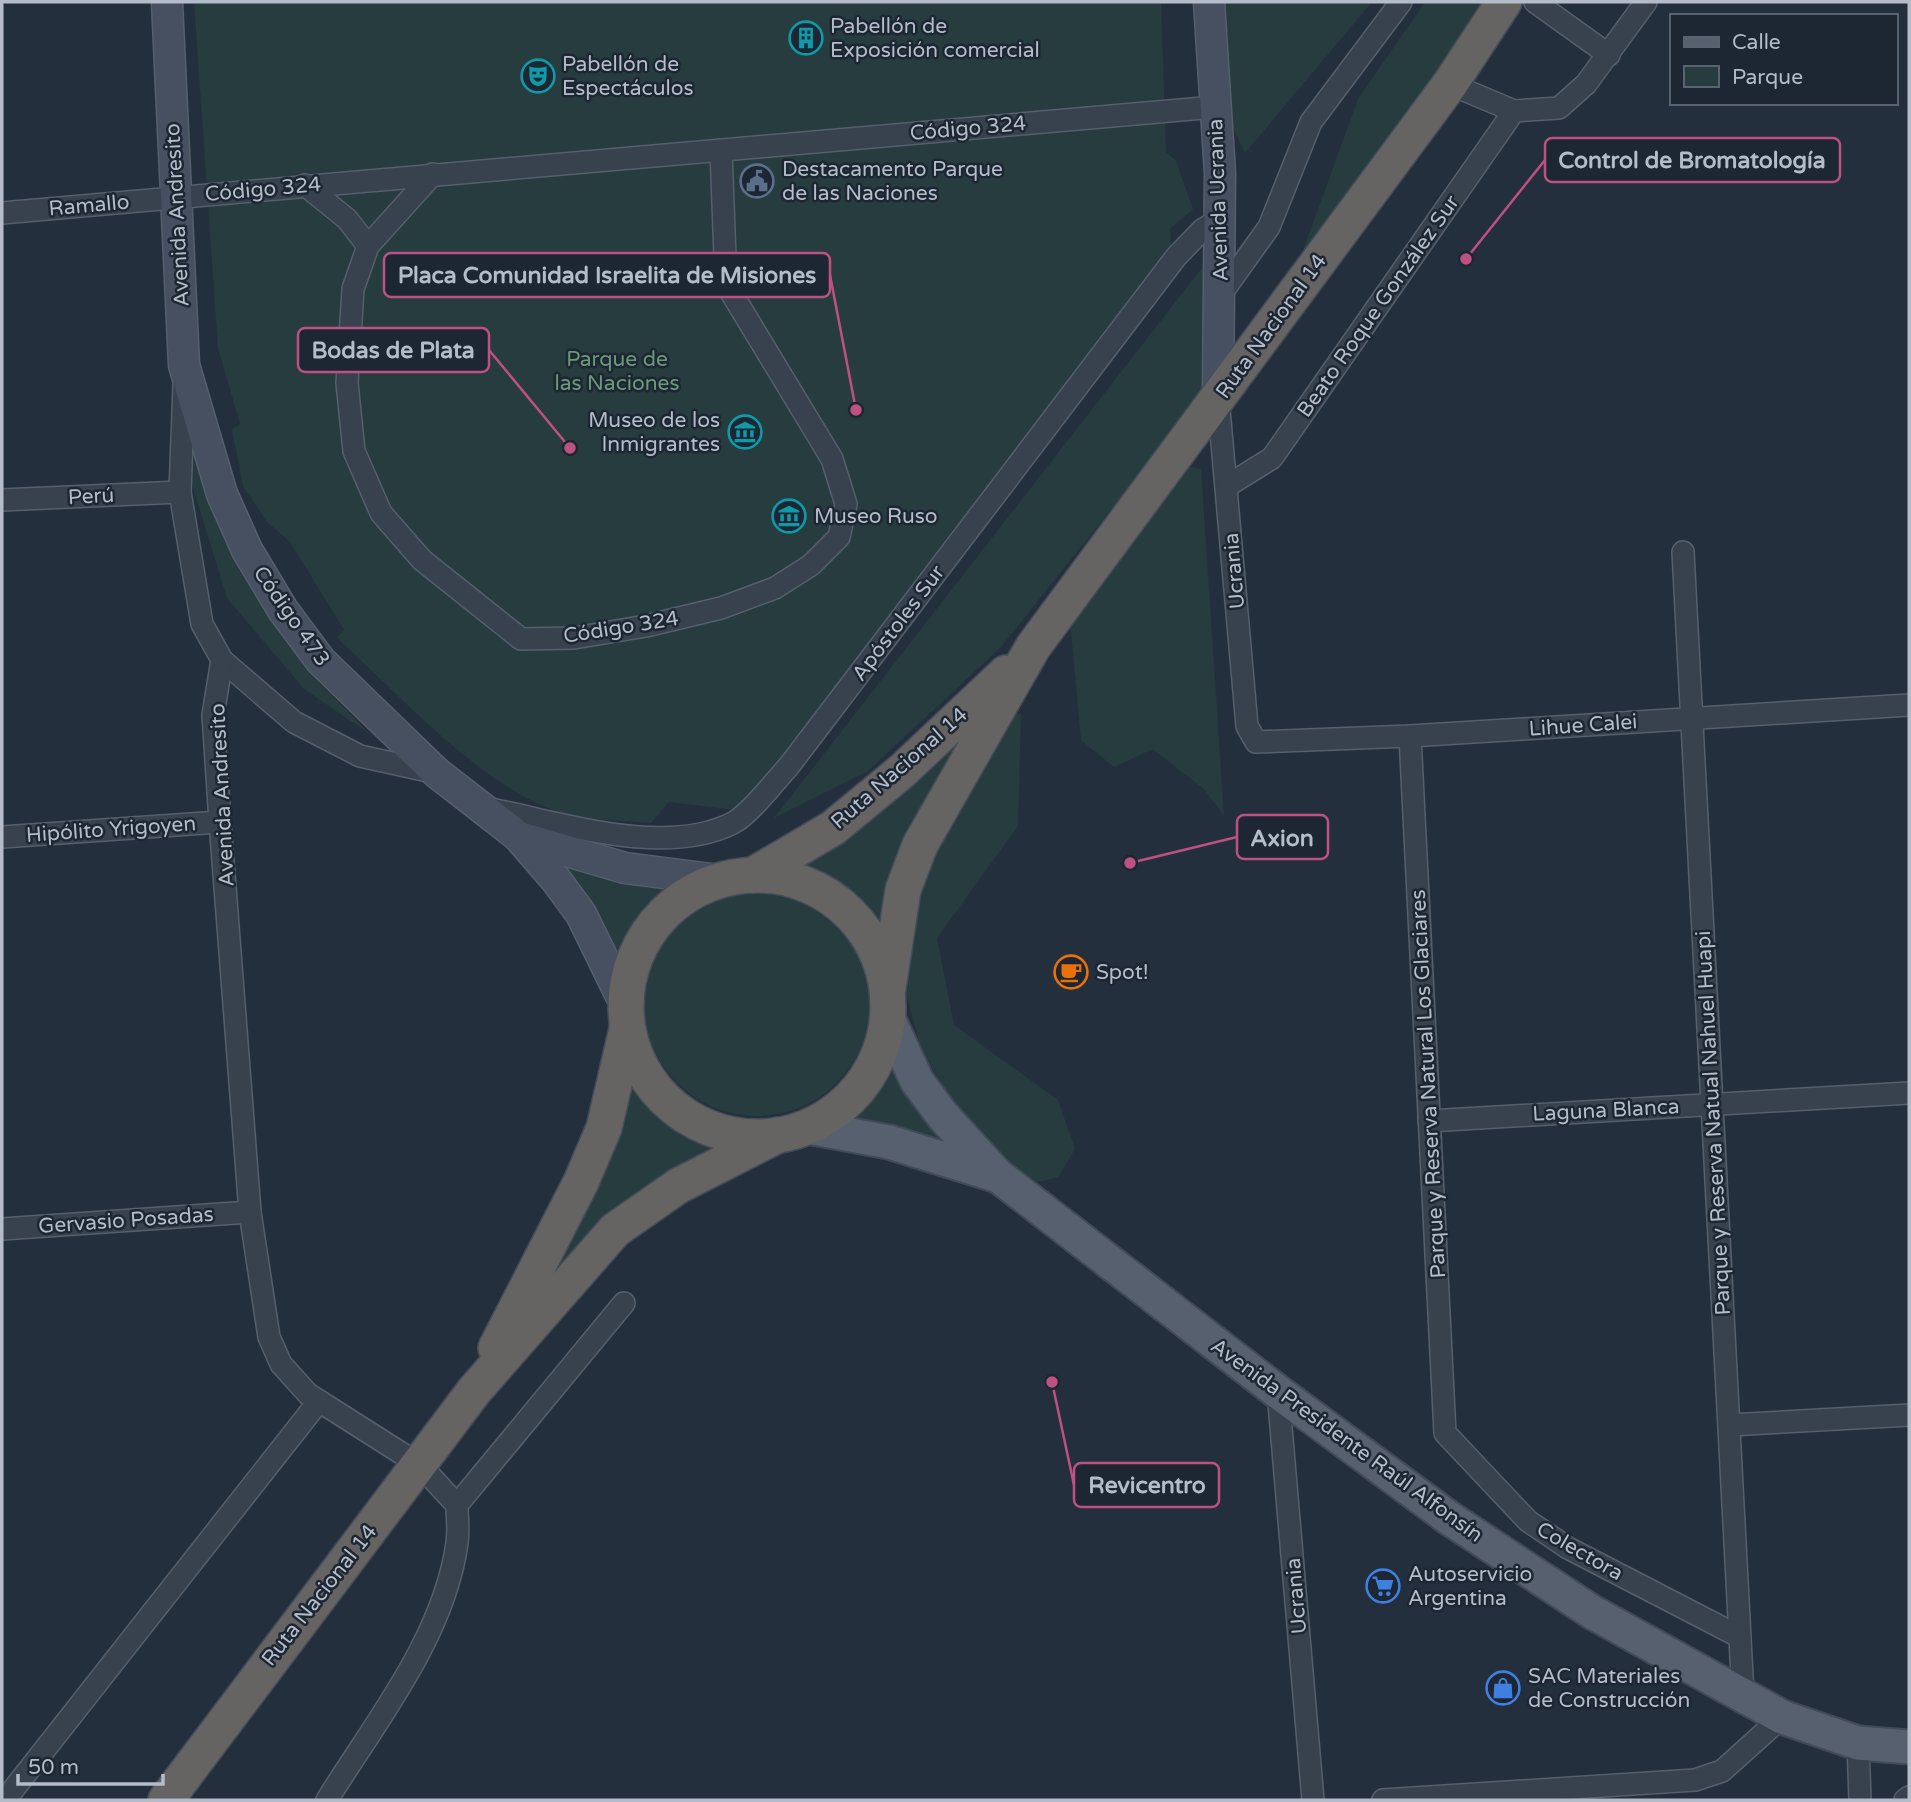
<svg xmlns="http://www.w3.org/2000/svg" width="1911" height="1802" viewBox="0 0 1911 1802" font-family="'Varela Round',sans-serif">
<style>
.green{fill:#263c3f}
.lines{fill:none;stroke-linecap:round;stroke-linejoin:round}
.minor-casing{stroke:#565f6c;stroke-width:24}
.secondary-casing{stroke:#565f6c;stroke-width:33}
.primary-casing{stroke:#414a57;stroke-width:37}
.trunk-casing{stroke:#434c59;stroke-width:38}
.minor{stroke:#38414e;stroke-width:21}
.secondary{stroke:#465061;stroke-width:30}
.primary{stroke:#56606e;stroke-width:33}
.trunk{stroke:#656462;stroke-width:35}
.labels{text-anchor:middle;stroke-width:5;stroke-linejoin:round;paint-order:stroke}
.poi-label{font-size:21px;fill:#b4bcc9;stroke:#1d2633;text-anchor:start}
.street-label{font-size:21px;fill:#b4bcc9;stroke:#1d2633}
.park-label{font-size:21px;fill:#6b9a76;stroke:#1d2633}
.leader{fill:none;stroke:#bd5182;stroke-width:2.5}
.callout-dot{fill:#bd5182;stroke:#1d2633;stroke-width:2.5}
.callout{fill:#1d2633;stroke:#bd5182;stroke-width:2.5}
.callout-label{font-size:23px;text-anchor:middle;font-weight:bold;fill:#b4bcc9}
</style>
<rect width="100%" height="100%" fill="#242f3e"/>
<g class="green">
<path d="M 194,2 L 1161,2 L 1166,152 L 1176,161 L 1193,209 L 1170,229 L 1172,255 L 743,811 L 669,802 L 651,823 C 616,820 577,821 545,807 C 467,772 400,695 337,638 L 344,630 L 290,542 L 267,522 L 243,486 L 232,430 L 240,424 L 218,348 Z"/>
<polygon points="1224,2 1372,2 1245,153 1232,126"/>
<polygon points="1425,2 1486,2 1295,273 1358,99"/>
<polygon points="1212,255 1201,397 1001,647 868,771 774,818"/>
<polygon points="179,443 189,445 242,569 312,676 370,734 304,689 227,598"/>
<polygon points="1186,466 1201,469 1224,816 1204,789 1153,749 1114,767 1081,740 1070,621"/>
<polygon points="983,709 884,943 847,897 781,864"/>
<polygon points="1007,714 1021,714 1018,826 937,938 954,1025 1058,1100 1075,1149 1058,1177 1038,1182 1002,1160 955,1105 922,1052 906,993 907,944 932,849"/>
<polygon points="558,866 683,882 641,919 623,969"/>
<circle cx="757" cy="1003" r="113"/>
<polygon points="892,1041 966,1155 833,1120 877,1087"/>
<path d="M 630,1062 C 668,1118 675,1125 740,1143 L 536,1302 Z"/>
</g>
<g class="lines">
<defs>
<g id="minor">
<polyline points="1535,2 1609,55"/>
<polyline points="1450,84 1514,111 1559,108 1586,84 1646,2"/>
<polyline points="433,174 368,246 353,289 347,383 354,451 381,513 422,560 521,639 574,638 646,626 721,608 775,588 811,565 839,537 846,504 832,459 726,284 721,150"/>
<polyline points="305,185 347,219 368,246"/>
<polyline points="2,213 1215,107"/>
<polyline points="1221,294 1269,227 1311,122 1401,2"/>
<polyline points="184,385 180,492 202,624 222,660 294,722 360,756 437,773"/>
<polyline points="1218,398 1247,726 1256,742 1410,736 1909,705"/>
<polyline points="1227,486 1272,458 1514,111"/>
<polyline points="2,500 180,492"/>
<polyline points="1683,552 1743,1695"/>
<polyline points="222,660 213,715 220,822 250,1212 269,1337 281,1364 308,1394 420,1465 457,1505"/>
<polyline points="1410,736 1445,1433 1528,1521 1568,1548 1740,1637"/>
<path d="M 486,808 C 559,822 663,858 733,823 C 750,814 775,781 789,766 L 1176,257 L 1202,230 L 1220,219"/>
<polyline points="2,837 220,822"/>
<polyline points="1429,1121 1909,1093"/>
<polyline points="2,1229 250,1212"/>
<polyline points="1278,1392 1313,1800"/>
<polyline points="1729,1425 1909,1415"/>
<polyline points="1858,1743 1860,1800"/>
<polyline points="5,1800 319,1401"/>
<path d="M 327,1800 C 376,1721 444,1637 457,1543 C 459,1530 457,1517 457,1505 L 624,1303"/>
<polyline points="1383,1800 1695,1780 1722,1771 1782,1717"/>
<polyline points="1905,1800 1909,1797"/>
</g>
<g id="secondary">
<polyline points="167,2 184,365 222,494 247,550 283,610 321,661 437,773 518,836 556,880 581,914 625,1004"/>
<polyline points="1209,2 1220,173 1218,398"/>
<polyline points="519,837 625,868 719,880"/>
</g>
<g id="primary">
<polyline points="888,1018 917,1081 943,1116 997,1175 1278,1392 1449,1518 1592,1612 1782,1717 1858,1743 1909,1747"/>
<polyline points="808,1127 889,1142 995,1175"/>
</g>
<g id="trunk">
<polyline points="753,875 833,828 902,771 1006,673"/>
<circle cx="757" cy="1006" r="131"/>
<polyline points="888,988 903,890 920,845 1033,647 1450,84 1504,2"/>
<polyline points="496,1348 581,1182 604,1128 627,1029"/>
<polyline points="166,1800 474,1391 615,1230 678,1186 778,1135"/>
</g>
</defs>
<use href="#minor" class="minor-casing"/>
<use href="#secondary" class="secondary-casing"/>
<use href="#primary" class="primary-casing"/>
<use href="#trunk" class="trunk-casing"/>
<use href="#minor" class="minor"/>
<use href="#secondary" class="secondary"/>
<use href="#primary" class="primary"/>
<use href="#trunk" class="trunk"/>
</g>
<defs>
<symbol id="building-ring" viewBox="-11 -11 22 22"><circle r="9.5" fill="#1d2633" stroke="#0f9aa8" stroke-width="1.5"/><path d="M-4-6H4V6H1V3H-1V6H-4ZM-2.5-4.3h1.7v1.8h-1.7ZM.8-4.3h1.7v1.8H.8ZM-2.5-1h1.7V.8h-1.7ZM.8-1h1.7V.8H.8Z" fill="#0f9aa8"/></symbol>
<symbol id="theatre-ring" viewBox="-11 -11 22 22"><circle r="9.5" fill="#1d2633" stroke="#0f9aa8" stroke-width="1.5"/><path d="M-5-5.5Q0-4 5-5.5V0Q5 5 0 6Q-5 5-5 0ZM-3.3-2.5H-1v1.5H-3.3ZM1-2.5H3.3v1.5H1ZM-2.8 1Q0 5.5 2.8 1Z" fill="#0f9aa8"/></symbol>
<symbol id="civic-ring" viewBox="-11 -11 22 22"><circle r="9.5" fill="#1d2633" stroke="#5c6f8a" stroke-width="1.5"/><path d="M-.6-6.5H3V-4.5H.6V-3L4-1V1h2V6H-6V1h2V-1L-.6-3ZM-1.2 2.5V6h2.4V2.5Z" fill="#5c6f8a"/></symbol>
<symbol id="museum-ring" viewBox="-11 -11 22 22"><circle r="9.5" fill="#1d2633" stroke="#0f9aa8" stroke-width="1.5"/><path d="M0-6L6-3V-2H-6V-3ZM-5-1h2V3h-2ZM-1-1h2V3h-2ZM3-1h2V3H3ZM-6 4H6V6H-6Z" fill="#0f9aa8"/></symbol>
<symbol id="cafe-ring" viewBox="-11 -11 22 22"><circle r="9.5" fill="#1d2633" stroke="#e8710a" stroke-width="1.5"/><path d="M-5.5-4.5H6V0H3Q3 3.5 0 3.5H-2.5Q-5.5 3.5-5.5 0ZM3-3.2v2h1.7v-2ZM-6 4.5H4V6H-6Z" fill="#e8710a"/></symbol>
<symbol id="supermarket-ring" viewBox="-11 -11 22 22"><circle r="9.5" fill="#1d2633" stroke="#3f7fe0" stroke-width="1.5"/><path d="M-6-5.5h2.5l.6 2H6L4.5 2H-2.5L-4.4-4H-6ZM-1.5 3.2a1.3 1.3 0 1 0 .1 0ZM3 3.2a1.3 1.3 0 1 0 .1 0Z" fill="#3f7fe0"/></symbol>
<symbol id="shop-ring" viewBox="-11 -11 22 22"><circle r="9.5" fill="#1d2633" stroke="#3f7fe0" stroke-width="1.5"/><path d="M-5-2.5h2.3a2.7 3.5 0 0 1 5.4 0H5L5.5 6h-11ZM-1.5-2.5h3a1.5 2.3 0 0 0-3 0Z" fill="#3f7fe0"/></symbol>
</defs>
<g fill-rule="evenodd">
<use href="#building-ring" x="787" y="19" width="38" height="38"/>
<use href="#theatre-ring" x="519" y="57" width="38" height="38"/>
<use href="#civic-ring" x="738" y="162" width="38" height="38"/>
<use href="#museum-ring" x="726" y="413" width="38" height="38"/>
<use href="#museum-ring" x="770" y="497" width="38" height="38"/>
<use href="#cafe-ring" x="1052" y="953" width="38" height="38"/>
<use href="#supermarket-ring" x="1364" y="1567" width="38" height="38"/>
<use href="#shop-ring" x="1484" y="1669" width="38" height="38"/>
</g>
<g class="labels">
<g class="poi-label">
<text x="830" y="33">Pabellón de<tspan x="830" dy="24">Exposición comercial</tspan></text>
<text x="562" y="71">Pabellón de<tspan x="562" dy="24">Espectáculos</tspan></text>
<text x="782" y="176">Destacamento Parque<tspan x="782" dy="24">de las Naciones</tspan></text>
<text x="720" y="427" text-anchor="end">Museo de los<tspan x="720" dy="24">Inmigrantes</tspan></text>
<text x="814" y="523">Museo Ruso</text>
<text x="1096" y="979">Spot!</text>
<text x="1408" y="1581">Autoservicio<tspan x="1408" dy="24">Argentina</tspan></text>
<text x="1528" y="1683">SAC Materiales<tspan x="1528" dy="24">de Construcción</tspan></text>
</g>
<g class="street-label">
<text transform="translate(968 128) rotate(-5)" y="7">Código 324</text>
<text transform="translate(263 189) rotate(-5)" y="7">Código 324</text>
<text transform="translate(1218 200) rotate(-92)" y="7">Avenida Ucrania</text>
<text transform="translate(89 205) rotate(-5)" y="7">Ramallo</text>
<text transform="translate(177 215) rotate(-93)" y="7">Avenida Andresito</text>
<text transform="translate(1378 306) rotate(-55)" y="7">Beato Roque González Sur</text>
<text transform="translate(1271 326) rotate(-54)" y="7">Ruta Nacional 14</text>
<text transform="translate(91 496) rotate(-3)" y="7">Perú</text>
<text transform="translate(1234 571) rotate(-95)" y="7">Ucrania</text>
<text transform="translate(292 616) rotate(55)" y="7">Código 473</text>
<text transform="translate(898 623) rotate(-53)" y="7">Apóstoles Sur</text>
<text transform="translate(621 627) rotate(-9)" y="7">Código 324</text>
<text transform="translate(1583 725) rotate(-4)" y="7">Lihue Calei</text>
<text transform="translate(899 768) rotate(-41)" y="7">Ruta Nacional 14</text>
<text transform="translate(222 795) rotate(-93)" y="7">Avenida Andresito</text>
<text transform="translate(111 829) rotate(-4)" y="7">Hipólito Yrigoyen</text>
<text transform="translate(1428 1084) rotate(-93)" y="7">Parque y Reserva Natural Los Glaciares</text>
<text transform="translate(1606 1110) rotate(-3)" y="7">Laguna Blanca</text>
<text transform="translate(1713 1123) rotate(-93)" y="7">Parque y Reserva Natual Nahuel Huapi</text>
<text transform="translate(126 1220) rotate(-4)" y="7">Gervasio Posadas</text>
<text transform="translate(1347 1440) rotate(36)" y="7">Avenida Presidente Raúl Alfonsín</text>
<text transform="translate(1580 1551) rotate(30)" y="7">Colectora</text>
<text transform="translate(319 1595) rotate(-52)" y="7">Ruta Nacional 14</text>
<text transform="translate(1296 1596) rotate(-95)" y="7">Ucrania</text>
</g>
<g class="park-label">
<text x="617" y="366">Parque de<tspan x="617" dy="24">las Naciones</tspan></text>
</g>
</g>
<path class="leader" d="M1466 259L1545 160M856 410L830 275M570 448L489 350M1130 863L1237 837M1052 1382L1074 1485"/>
<g class="callout-dot">
<circle cx="1466" cy="259" r="7"/>
<circle cx="856" cy="410" r="7"/>
<circle cx="570" cy="448" r="7"/>
<circle cx="1130" cy="863" r="7"/>
<circle cx="1052" cy="1382" r="7"/>
</g>
<g class="callout">
<rect x="1545" y="138" width="295" height="44" rx="7"/>
<rect x="384" y="253" width="446" height="44" rx="7"/>
<rect x="298" y="328" width="191" height="44" rx="7"/>
<rect x="1237" y="815" width="91" height="44" rx="7"/>
<rect x="1074" y="1463" width="145" height="44" rx="7"/>
</g>
<g class="callout-label">
<text x="1692" y="168">Control de Bromatología</text>
<text x="607" y="283">Placa Comunidad Israelita de Misiones</text>
<text x="393" y="358">Bodas de Plata</text>
<text x="1282" y="846">Axion</text>
<text x="1147" y="1493">Revicentro</text>
</g>
<rect width="1911" height="1802" fill="none" stroke="#b4bcc9" stroke-width="7"/>
<rect x="1670" y="14" width="228" height="91" fill="#1d2633" stroke="#59626f" stroke-width="2"/>
<rect x="1684" y="37" width="35" height="10" fill="#56606e" stroke="#59626f" stroke-width="2"/>
<text x="1732" y="49" font-size="21" fill="#b4bcc9">Calle</text>
<rect x="1684" y="66" width="35" height="21" fill="#263c3f" stroke="#59626f" stroke-width="2"/>
<text x="1732" y="84" font-size="21" fill="#b4bcc9">Parque</text>
<path d="M18 1774v10h145v-10" fill="none" stroke="#b4bcc9" stroke-width="3.5"/>
<text x="28" y="1774" font-size="21" fill="#b4bcc9" stroke="#1d2633" stroke-width="5" paint-order="stroke">50 m</text>
</svg>
